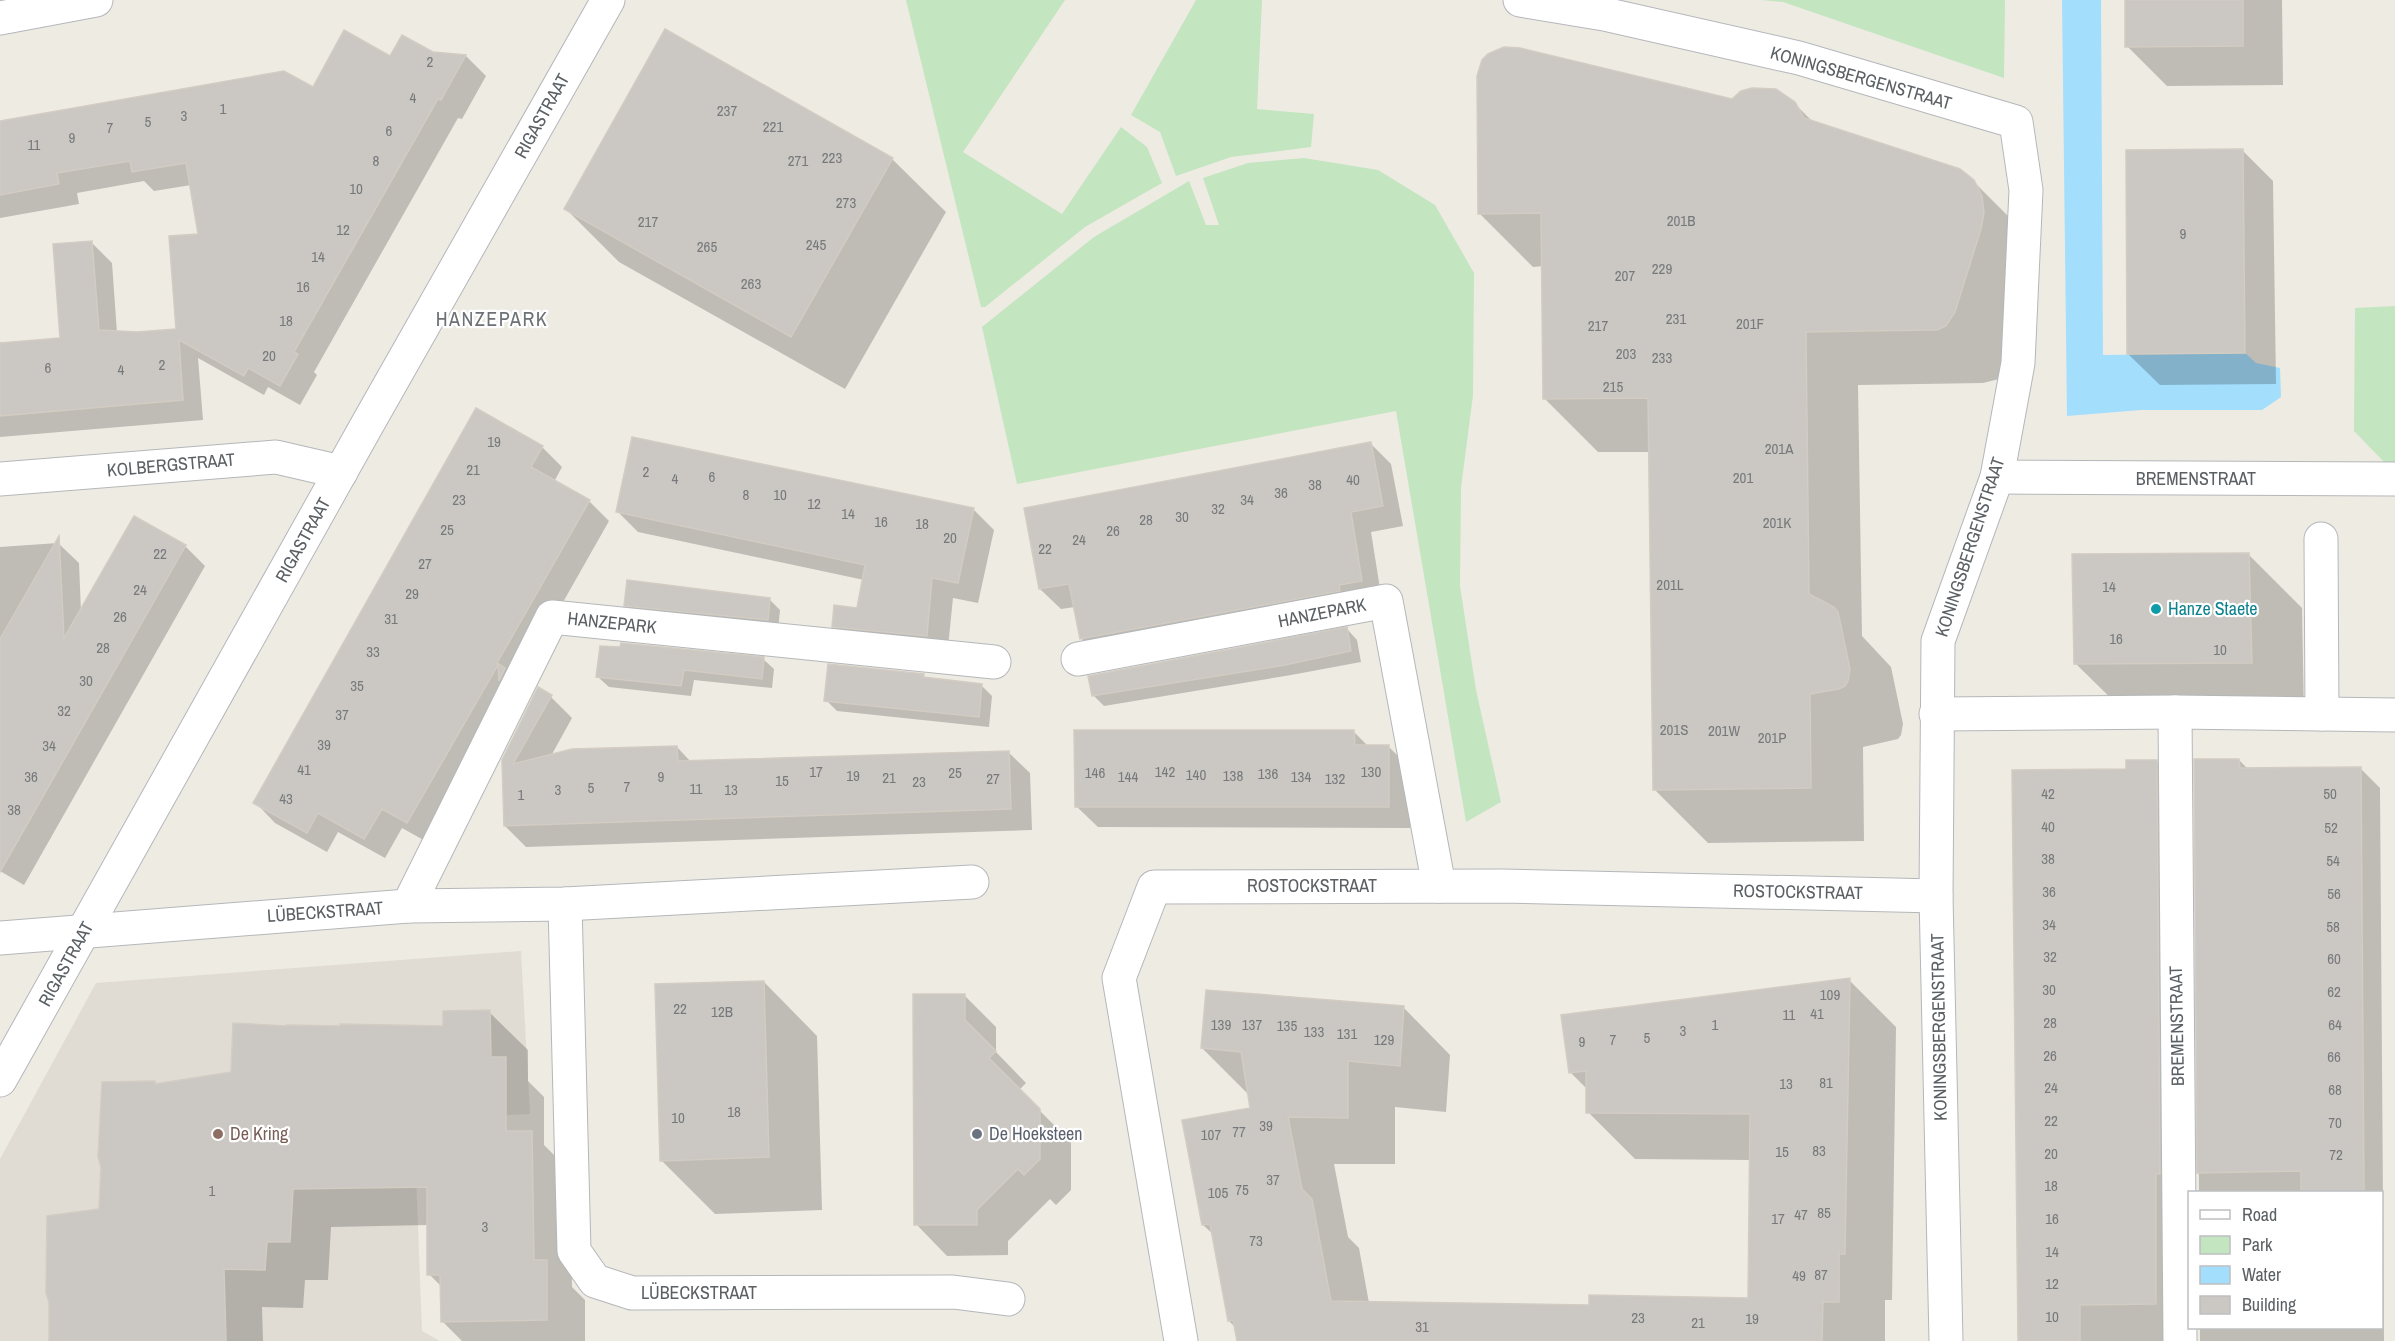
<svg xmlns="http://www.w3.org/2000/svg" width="2395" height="1341" viewBox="0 0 2395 1341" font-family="'Archivo Narrow',sans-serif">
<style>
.education{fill:#e0dcd4}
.green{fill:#c3e5c0}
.water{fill:#a4defd}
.shadow{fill:#0003}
.building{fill:#cbc7c3;stroke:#d2ccc2;stroke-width:1.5}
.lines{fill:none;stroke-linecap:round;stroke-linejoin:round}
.minor-casing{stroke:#b4b7ba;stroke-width:35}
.minor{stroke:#fff;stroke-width:33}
.culture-dot{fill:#0f9aa8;stroke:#fff;stroke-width:2}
.education-dot{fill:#8d6e63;stroke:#fff;stroke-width:2}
.worship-dot{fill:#6b7280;stroke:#fff;stroke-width:2}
.labels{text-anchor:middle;stroke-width:4.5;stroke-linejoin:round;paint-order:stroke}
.number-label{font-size:15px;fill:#777a7c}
.street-label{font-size:18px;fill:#5b6064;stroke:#fff}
.culture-label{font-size:18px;fill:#0d838f;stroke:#fff;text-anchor:start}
.education-label{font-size:18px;fill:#785e54;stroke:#fff;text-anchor:start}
.worship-label{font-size:18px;fill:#5b616d;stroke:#fff;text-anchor:start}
.neighbourhood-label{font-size:20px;letter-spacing:1.5px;fill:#6c7276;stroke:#fff}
</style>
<rect width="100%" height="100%" fill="#eeebe3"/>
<polygon class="education" points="521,951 530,1114 430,1119 415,1149 422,1331 440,1341 0,1341 0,1159 96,983"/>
<g class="green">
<polygon points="906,0 1065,0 963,152 1062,214 1121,127 1147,147 1162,183 1085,227 985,307 981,307"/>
<polygon points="1196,0 1262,0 1257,109 1314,114 1311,147 1231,157 1176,176 1160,132 1131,115"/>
<polygon points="1762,0 2005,0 2004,78 1783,2"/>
<polygon points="1304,158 1378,170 1435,205 1474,273 1473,395 1461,488 1460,586 1476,690 1501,802 1466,822 1396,411 1017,484 982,327 1094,237 1189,181 1206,225 1219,225 1203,178 1248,163"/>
<polygon points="2395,306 2395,464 2386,464 2354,431 2355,308"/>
</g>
<polygon class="water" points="2062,0 2101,0 2103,355 2245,353 2256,363 2280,368 2281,397 2262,410 2141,410 2067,416"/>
<g class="shadow">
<polygon points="2126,0 2282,0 2283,85 2167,86 2127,46"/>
<polygon points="1504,48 1733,101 1794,103 1814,123 1973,181 2027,235 1999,379 1983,383 1858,385 1862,636 1891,667 1903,724 1901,735 1898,739 1863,747 1864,841 1708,843 1654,789 1650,452 1598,452 1545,399 1543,266 1533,267 1479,213 1484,61 1496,50"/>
<polygon points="432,54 466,56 486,76 462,119 458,118 314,372 317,375 300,405 268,387 264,395 198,358 203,420 0,437 0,342 21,343 62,340 92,243 112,263 117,333 178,331 200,235 191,185 154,191 144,181 77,193 79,204 0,218 0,121 313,89 391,58"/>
<polygon points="2242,150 2273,181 2276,384 2160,385 2128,354"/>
<polygon points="892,159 946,212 845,389 619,262 566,209"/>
<polygon points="1370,443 1391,464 1403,526 1371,532 1382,601 1102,659 1082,639 1075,607 1061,609 1040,589"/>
<polygon points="542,447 562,467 554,482 589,501 609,521 427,842 402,828 385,858 338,832 327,852 275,823 255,802"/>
<polygon points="973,509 994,530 978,603 953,598 947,657 854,647 833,626 859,610 864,580 638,532 617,511"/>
<polygon points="58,543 79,563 81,612 185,546 205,566 24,885 0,871 0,547"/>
<polygon points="2249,555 2302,608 2304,715 2129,716 2075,663"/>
<polygon points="769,599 780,610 778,630 636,615 626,605"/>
<polygon points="1347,629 1357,640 1361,662 1291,675 1104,706 1093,695"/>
<polygon points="763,659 774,669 772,688 694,680 691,696 609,687 598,677"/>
<polygon points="923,675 927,679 981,685 992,696 989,727 837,711 826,700"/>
<polygon points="551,697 572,718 551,756 677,747 691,762 1008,752 1030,773 1032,830 526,847 505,826 503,761"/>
<polygon points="1354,732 1369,747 1389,747 1410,768 1410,828 1098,827 1076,806"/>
<polygon points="2239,760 2248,769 2360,768 2380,788 2384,1341 2200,1341 2200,1328 2382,1328 2382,1192 2199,1192 2196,761"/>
<polygon points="2156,761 2176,781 2180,1341 2019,1341 2128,770"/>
<polygon points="1849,980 1896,1027 1892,1300 1885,1300 1885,1341 1239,1341 1236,1328 1229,1321 1214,1235 1203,1225 1251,1109 1249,1095 1202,1048 1404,1008 1450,1055 1446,1112 1395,1107 1395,1164 1334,1164 1348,1237 1359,1248 1369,1303 1590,1307 1749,1299 1751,1160 1635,1159 1588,1112 1588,1090 1570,1072"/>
<polygon points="764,982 817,1036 822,1210 715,1214 662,1161"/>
<polygon points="964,995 996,1027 996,1052 1026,1083 1019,1090 1071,1142 1071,1190 1056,1205 1050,1199 1008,1241 1008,1255 947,1256 916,1224"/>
<polygon points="489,1012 528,1050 528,1081 544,1097 544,1145 570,1171 572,1287 585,1300 585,1341 462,1341 442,1321 442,1287 429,1274 428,1225 331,1227 328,1280 305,1280 303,1308 262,1307 263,1341 51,1341 101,1210 155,1082 157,1085 232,1074 288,1028 444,1027"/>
</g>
<g class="building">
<polygon points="2125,0 2243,0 2243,46 2125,47"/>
<polygon points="665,29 893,158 791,337 564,209"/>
<polygon points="344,30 390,56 402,35 433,52 466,55 441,100 438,99 294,352 298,354 280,386 248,368 244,376 179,340 183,400 0,416 0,343 60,338 53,244 92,241 99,330 137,332 176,329 169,236 198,234 186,163 132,172 130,161 57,173 59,184 0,195 0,121 284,71 313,87"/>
<polygon points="1504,47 1520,48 1732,99 1741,91 1752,88 1776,89 1795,102 1804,118 1960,169 1974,180 1982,196 1984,213 1981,229 1955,312 1946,326 1937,330 1929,330 1806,332 1809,594 1834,607 1838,612 1850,669 1848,681 1845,686 1839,689 1810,694 1811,788 1653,790 1648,398 1543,399 1541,213 1478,214 1477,76 1482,60 1488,54"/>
<polygon points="2243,149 2245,353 2127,354 2126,150"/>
<polygon points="476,408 543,446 531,467 590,500 497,663 505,668 499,681 498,665 407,823 382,809 364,839 318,813 307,833 253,803"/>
<polygon points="632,437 974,508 958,583 932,578 927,636 832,627 834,605 857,608 865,565 616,512"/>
<polygon points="1371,442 1383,506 1351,512 1362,581 1339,585 1340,591 1080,639 1069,584 1039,589 1024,508"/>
<polygon points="134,516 186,545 0,872 0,639 59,536 64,638"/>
<polygon points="2249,553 2252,663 2074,664 2072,554"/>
<polygon points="627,580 770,598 768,620 624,606"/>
<polygon points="1347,627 1351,651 1280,666 1092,696 1088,676"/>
<polygon points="621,643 764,657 762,679 684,670 681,686 596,677 600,646 620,647"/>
<polygon points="828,664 924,674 923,677 982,684 979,717 824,701"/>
<polygon points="538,687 552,695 513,764 572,749 677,746 678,761 1009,751 1011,809 504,826 502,760"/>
<polygon points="1074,730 1354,730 1355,745 1389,745 1389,807 1075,807"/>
<polygon points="2194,759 2239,759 2240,768 2361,767 2364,1192 2301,1192 2301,1171 2197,1173"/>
<polygon points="2126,760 2157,760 2160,1174 2156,1174 2156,1304 2080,1305 2080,1341 2018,1341 2012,770 2126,769"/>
<polygon points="1850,978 1845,1254 1839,1254 1839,1302 1823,1302 1822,1341 1237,1341 1233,1320 1228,1321 1210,1224 1202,1225 1182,1120 1250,1108 1241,1052 1201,1048 1206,990 1404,1006 1400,1066 1348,1061 1348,1118 1288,1117 1302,1189 1312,1199 1331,1301 1589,1305 1589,1295 1748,1298 1750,1114 1586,1113 1586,1071 1569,1073 1561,1015"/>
<polygon points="764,981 769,1157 660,1161 655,984"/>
<polygon points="913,994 965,994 965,1020 996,1051 989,1058 1040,1109 1040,1159 1024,1175 1018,1169 977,1210 977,1225 914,1225"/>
<polygon points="490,1010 491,1057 506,1057 506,1131 532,1131 534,1260 547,1260 547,1320 441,1322 440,1275 427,1275 427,1187 293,1189 290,1242 267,1242 265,1270 224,1269 226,1341 49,1341 49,1302 46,1293 47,1216 99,1209 101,1167 98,1157 102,1082 155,1081 155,1084 231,1072 233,1023 287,1026 287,1025 340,1026 340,1024 443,1026 443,1011"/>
</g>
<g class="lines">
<defs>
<g id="minor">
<polyline points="1520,0 1604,14 1799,58 2016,122 2026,190 2018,363 1997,477 1938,641 1936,896 1946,1341"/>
<polyline points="0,18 96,0"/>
<polyline points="1997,477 2395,479"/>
<polyline points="0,479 276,457 341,472"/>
<polyline points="2321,539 2322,714"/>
<polyline points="1078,659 1386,601 1439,886"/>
<polyline points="2175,712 2180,1341"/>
<polyline points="1936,714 2175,712 2395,715"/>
<polyline points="565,904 574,1251 595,1281 632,1293 953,1292 1008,1299"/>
<polyline points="408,906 552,617 994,662"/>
<polyline points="0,938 408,906 565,904 972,882"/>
<polyline points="0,1080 367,425 608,0"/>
<polyline points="1181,1341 1119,978 1154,887 1501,886 1936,896"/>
</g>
</defs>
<use href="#minor" class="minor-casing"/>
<use href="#minor" class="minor"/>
</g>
<circle class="culture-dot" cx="2156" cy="609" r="6"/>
<circle class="education-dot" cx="218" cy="1134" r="6"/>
<circle class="worship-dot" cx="977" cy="1134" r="6"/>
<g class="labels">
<g class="number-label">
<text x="430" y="67">2</text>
<text x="413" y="103">4</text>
<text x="223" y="114">1</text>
<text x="727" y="116">237</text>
<text x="184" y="121">3</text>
<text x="148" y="127">5</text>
<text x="773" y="132">221</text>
<text x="110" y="133">7</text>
<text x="389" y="136">6</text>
<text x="72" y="143">9</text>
<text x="34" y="150">11</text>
<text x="832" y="163">223</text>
<text x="376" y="166">8</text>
<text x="798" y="166">271</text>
<text x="356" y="194">10</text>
<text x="846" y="208">273</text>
<text x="1681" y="226">201B</text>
<text x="648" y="227">217</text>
<text x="343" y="235">12</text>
<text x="2183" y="239">9</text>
<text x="816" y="250">245</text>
<text x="707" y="252">265</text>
<text x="318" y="262">14</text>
<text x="1662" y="274">229</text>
<text x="1625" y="281">207</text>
<text x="751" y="289">263</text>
<text x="303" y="292">16</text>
<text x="1676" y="324">231</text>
<text x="286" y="326">18</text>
<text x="1750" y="329">201F</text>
<text x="1598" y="331">217</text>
<text x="1626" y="359">203</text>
<text x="269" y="361">20</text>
<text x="1662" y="363">233</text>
<text x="162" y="370">2</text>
<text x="48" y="373">6</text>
<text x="121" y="375">4</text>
<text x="1613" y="392">215</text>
<text x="494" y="447">19</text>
<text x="1779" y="454">201A</text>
<text x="473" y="475">21</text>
<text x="646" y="477">2</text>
<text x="712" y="482">6</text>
<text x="1743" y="483">201</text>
<text x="675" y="484">4</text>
<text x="1353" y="485">40</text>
<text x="1315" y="490">38</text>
<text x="1281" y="498">36</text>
<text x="746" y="500">8</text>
<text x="780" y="500">10</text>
<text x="459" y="505">23</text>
<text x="1247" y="505">34</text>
<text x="814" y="509">12</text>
<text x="1218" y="514">32</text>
<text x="848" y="519">14</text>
<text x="1182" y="522">30</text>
<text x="1146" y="525">28</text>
<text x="881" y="527">16</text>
<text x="1777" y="528">201K</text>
<text x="922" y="529">18</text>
<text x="447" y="535">25</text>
<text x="1113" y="536">26</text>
<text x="950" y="543">20</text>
<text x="1079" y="545">24</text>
<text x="1045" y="554">22</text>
<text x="160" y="559">22</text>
<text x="425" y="569">27</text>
<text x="1670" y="590">201L</text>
<text x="2109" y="592">14</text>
<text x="140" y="595">24</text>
<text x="412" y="599">29</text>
<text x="120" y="622">26</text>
<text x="391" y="624">31</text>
<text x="2116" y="644">16</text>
<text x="103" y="653">28</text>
<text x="2220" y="655">10</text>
<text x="373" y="657">33</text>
<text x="86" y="686">30</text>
<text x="357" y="691">35</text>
<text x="64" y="716">32</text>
<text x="342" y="720">37</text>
<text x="1674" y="735">201S</text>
<text x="1724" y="736">201W</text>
<text x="1772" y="743">201P</text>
<text x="324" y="750">39</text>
<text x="49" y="751">34</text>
<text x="304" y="775">41</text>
<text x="816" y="777">17</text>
<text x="1165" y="777">142</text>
<text x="1371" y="777">130</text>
<text x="955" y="778">25</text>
<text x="1095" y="778">146</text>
<text x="1268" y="779">136</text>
<text x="1196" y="780">140</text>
<text x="853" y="781">19</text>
<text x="1233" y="781">138</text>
<text x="31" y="782">36</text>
<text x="661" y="782">9</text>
<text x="1128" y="782">144</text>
<text x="1301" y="782">134</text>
<text x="889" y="783">21</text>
<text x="993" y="784">27</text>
<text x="1335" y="784">132</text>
<text x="782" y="786">15</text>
<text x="919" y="787">23</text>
<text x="627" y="792">7</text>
<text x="591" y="793">5</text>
<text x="696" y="794">11</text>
<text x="558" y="795">3</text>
<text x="731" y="795">13</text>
<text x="2048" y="799">42</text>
<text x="2330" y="799">50</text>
<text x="521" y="800">1</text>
<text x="286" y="804">43</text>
<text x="14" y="815">38</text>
<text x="2048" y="832">40</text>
<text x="2331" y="833">52</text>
<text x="2048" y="864">38</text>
<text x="2333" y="866">54</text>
<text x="2049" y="897">36</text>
<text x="2334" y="899">56</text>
<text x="2049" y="930">34</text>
<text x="2333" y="932">58</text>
<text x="2050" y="962">32</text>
<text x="2334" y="964">60</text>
<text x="2049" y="995">30</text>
<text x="2334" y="997">62</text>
<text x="1830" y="1000">109</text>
<text x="680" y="1014">22</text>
<text x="722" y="1017">12B</text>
<text x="1817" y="1019">41</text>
<text x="1789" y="1020">11</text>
<text x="2050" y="1028">28</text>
<text x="1221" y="1030">139</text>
<text x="1252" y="1030">137</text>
<text x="1715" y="1030">1</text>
<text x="2335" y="1030">64</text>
<text x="1287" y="1031">135</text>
<text x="1683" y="1036">3</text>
<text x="1314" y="1037">133</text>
<text x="1347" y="1039">131</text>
<text x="1647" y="1043">5</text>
<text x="1384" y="1045">129</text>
<text x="1613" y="1045">7</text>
<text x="1582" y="1047">9</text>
<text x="2050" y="1061">26</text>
<text x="2334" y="1062">66</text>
<text x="1826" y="1088">81</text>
<text x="1786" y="1089">13</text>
<text x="2051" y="1093">24</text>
<text x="2335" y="1095">68</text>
<text x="734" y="1117">18</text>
<text x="678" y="1123">10</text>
<text x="2051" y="1126">22</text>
<text x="2335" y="1128">70</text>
<text x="1266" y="1131">39</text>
<text x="1239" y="1137">77</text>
<text x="1211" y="1140">107</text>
<text x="1819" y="1156">83</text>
<text x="1782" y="1157">15</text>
<text x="2051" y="1159">20</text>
<text x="2336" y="1160">72</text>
<text x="1273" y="1185">37</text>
<text x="2051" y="1191">18</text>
<text x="1242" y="1195">75</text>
<text x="212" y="1196">1</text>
<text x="1218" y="1198">105</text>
<text x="1824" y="1218">85</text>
<text x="1801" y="1220">47</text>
<text x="1778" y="1224">17</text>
<text x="2052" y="1224">16</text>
<text x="485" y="1232">3</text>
<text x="1256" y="1246">73</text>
<text x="2052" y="1257">14</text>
<text x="1821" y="1280">87</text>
<text x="1799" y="1281">49</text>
<text x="2052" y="1289">12</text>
<text x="2052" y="1322">10</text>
<text x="1638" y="1323">23</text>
<text x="1752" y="1324">19</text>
<text x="1698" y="1328">21</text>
<text x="1422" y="1332">31</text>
</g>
<g class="street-label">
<text transform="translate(1861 78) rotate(16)" y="6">KONINGSBERGENSTRAAT</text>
<text transform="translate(542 116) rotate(-61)" y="6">RIGASTRAAT</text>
<text transform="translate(171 465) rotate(-5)" y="6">KOLBERGSTRAAT</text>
<text x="2196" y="485">BREMENSTRAAT</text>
<text transform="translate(303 540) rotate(-61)" y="6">RIGASTRAAT</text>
<text transform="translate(1970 547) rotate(-72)" y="6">KONINGSBERGENSTRAAT</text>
<text transform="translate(1322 613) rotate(-11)" y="6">HANZEPARK</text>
<text transform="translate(612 623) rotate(6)" y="6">HANZEPARK</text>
<text x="1312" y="892">ROSTOCKSTRAAT</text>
<text transform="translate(1798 892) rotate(1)" y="6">ROSTOCKSTRAAT</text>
<text transform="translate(325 912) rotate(-4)" y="6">LÜBECKSTRAAT</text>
<text transform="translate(66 964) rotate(-61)" y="6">RIGASTRAAT</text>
<text transform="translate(2177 1026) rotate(-91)" y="6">BREMENSTRAAT</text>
<text transform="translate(1939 1027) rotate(-91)" y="6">KONINGSBERGENSTRAAT</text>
<text x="699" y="1299">LÜBECKSTRAAT</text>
</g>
<g class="culture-label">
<text x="2168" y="615">Hanze Staete</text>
</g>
<g class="education-label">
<text x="230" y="1140">De Kring</text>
</g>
<g class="worship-label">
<text x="989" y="1140">De Hoeksteen</text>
</g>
<g class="neighbourhood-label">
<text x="492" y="326">HANZEPARK</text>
</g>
</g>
<rect x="2188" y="1191" width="195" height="138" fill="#ffffff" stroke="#bdbfc1" stroke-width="1.5"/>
<rect x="2200" y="1210" width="30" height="9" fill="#ffffff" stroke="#bdbfc1" stroke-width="1.5"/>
<text x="2242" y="1221" font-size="18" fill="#5b6064">Road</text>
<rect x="2200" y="1236" width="30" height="18" fill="#c3e5c0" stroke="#bdbfc1" stroke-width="1.5"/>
<text x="2242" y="1251" font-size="18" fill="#5b6064">Park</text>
<rect x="2200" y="1266" width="30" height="18" fill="#a4defd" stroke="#bdbfc1" stroke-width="1.5"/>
<text x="2242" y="1281" font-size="18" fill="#5b6064">Water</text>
<rect x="2200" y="1296" width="30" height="18" fill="#cbc7c3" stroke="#bdbfc1" stroke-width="1.5"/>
<text x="2242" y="1311" font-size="18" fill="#5b6064">Building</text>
</svg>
